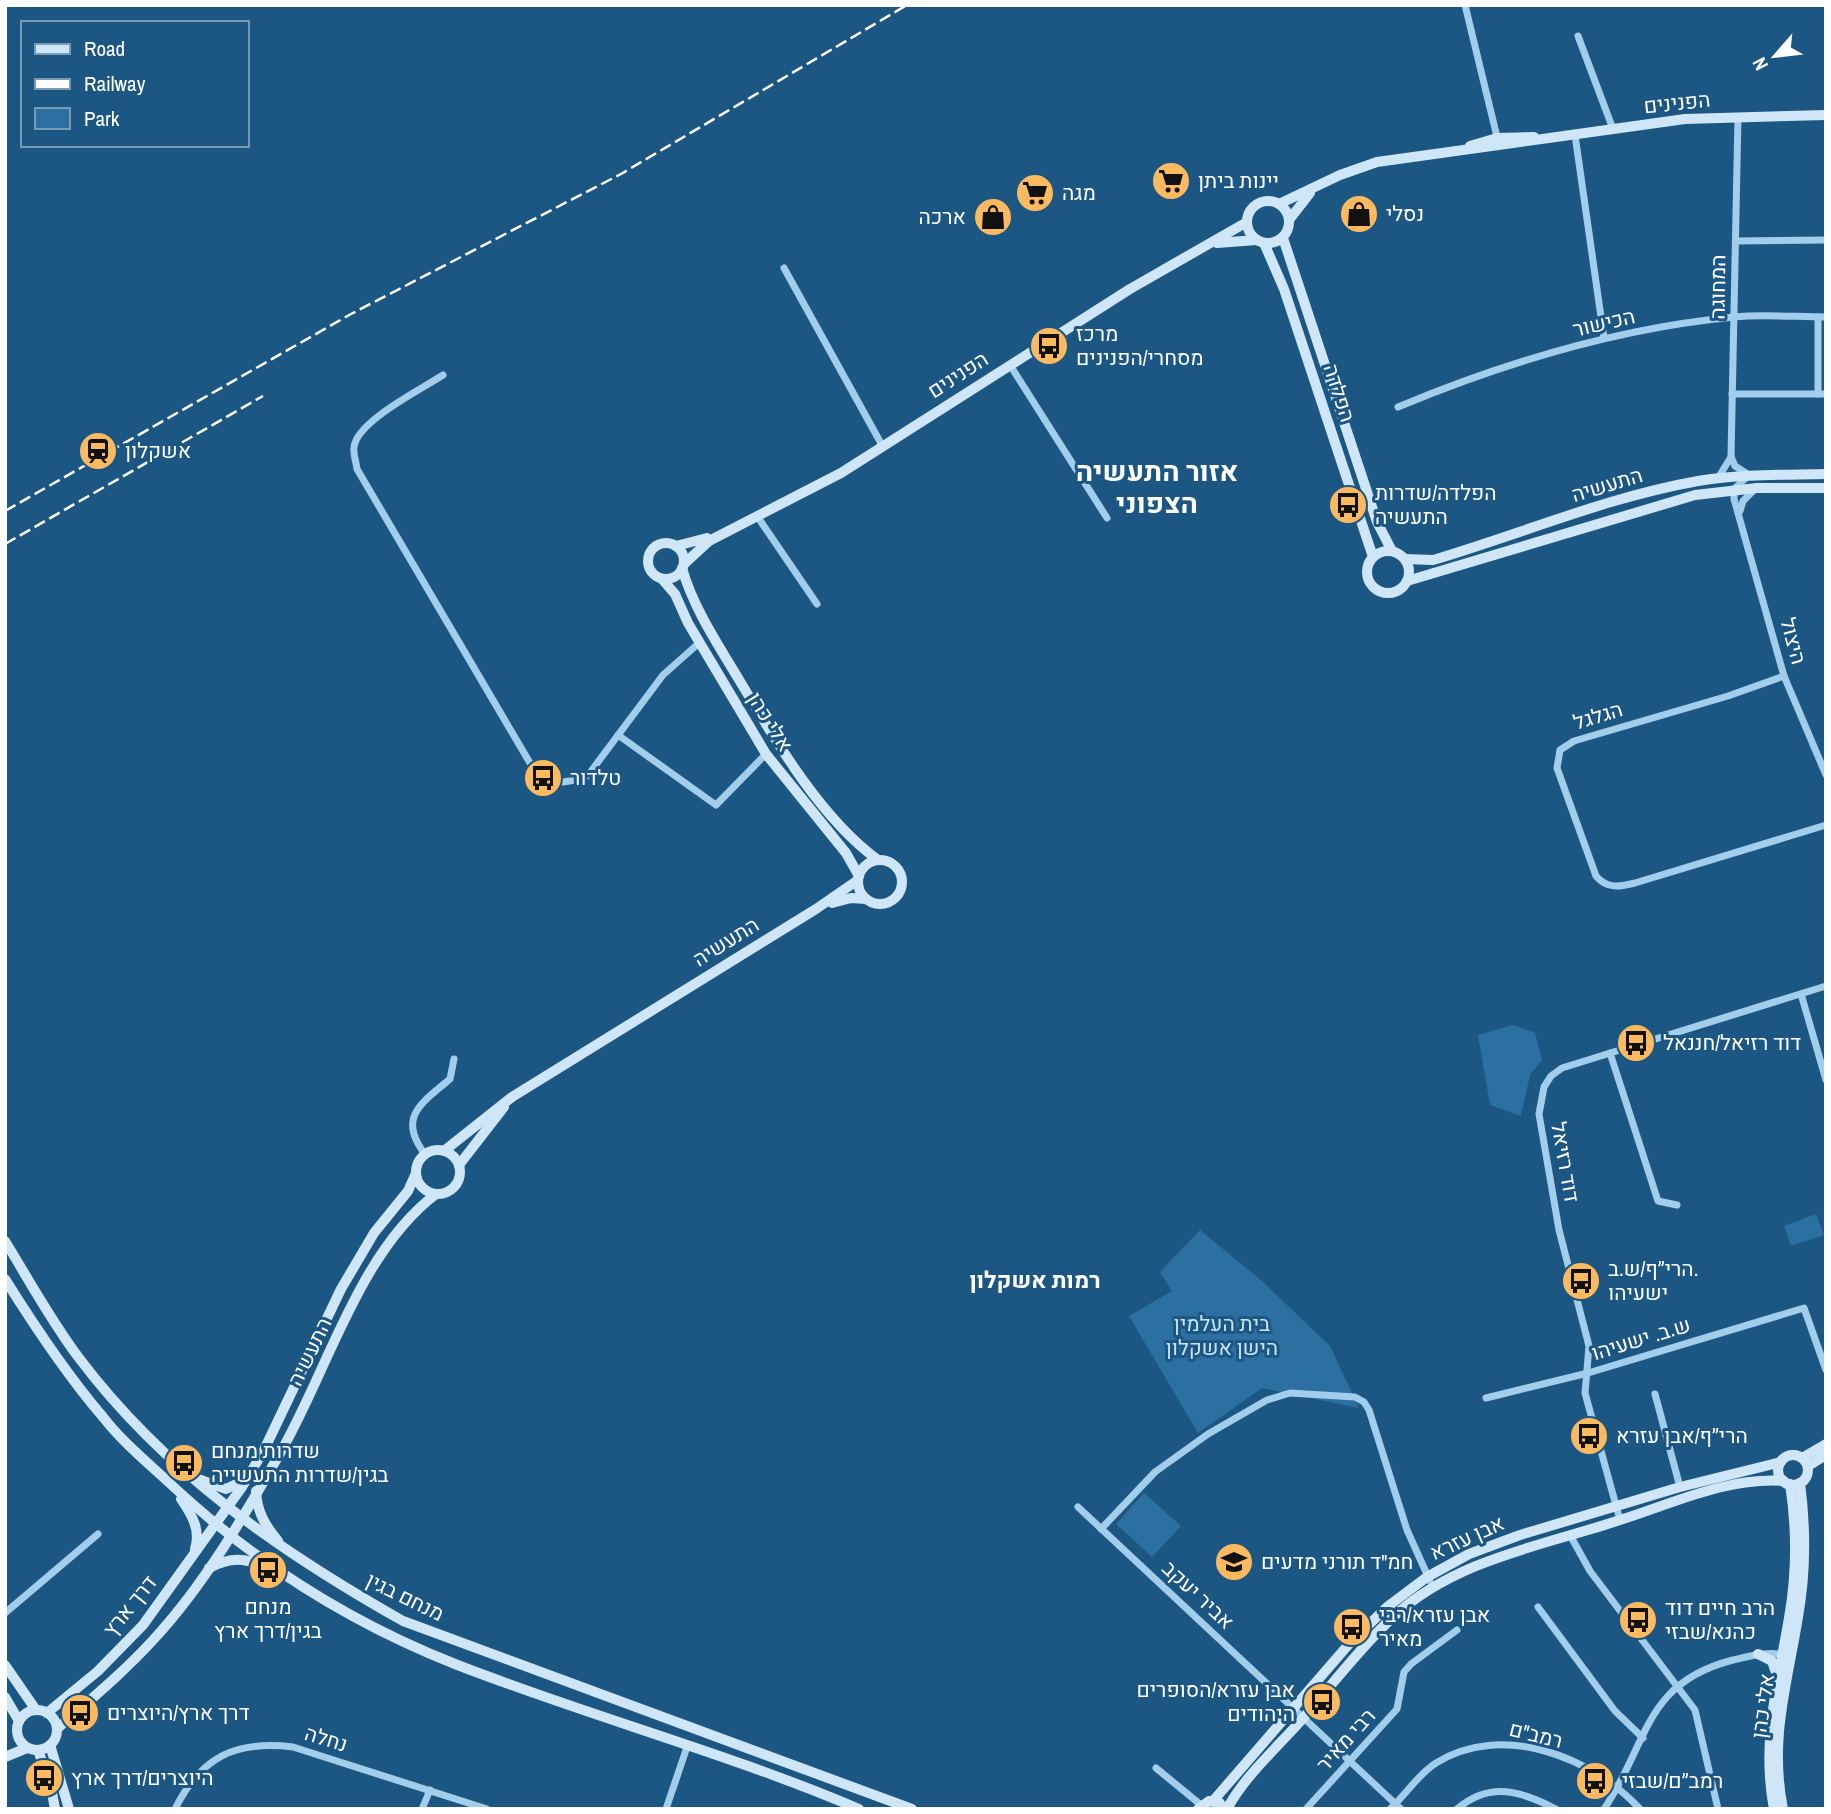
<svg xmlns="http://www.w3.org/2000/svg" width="1831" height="1814" viewBox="0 0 1831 1814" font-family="'Archivo Narrow',Heebo,sans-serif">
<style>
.green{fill:#2b70a1}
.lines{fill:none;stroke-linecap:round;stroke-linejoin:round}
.street{stroke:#a2cdeb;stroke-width:7}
.secondary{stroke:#cee6f8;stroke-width:10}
.rail{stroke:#fff;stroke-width:2.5;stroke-dasharray:12 5;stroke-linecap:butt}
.labels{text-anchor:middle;stroke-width:6;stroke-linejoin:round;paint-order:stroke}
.street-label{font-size:21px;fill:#fff;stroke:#1c5784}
.poi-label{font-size:21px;fill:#fff;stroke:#1c5784;text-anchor:start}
.park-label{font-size:21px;fill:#c7e4f8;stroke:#1c5784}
.neighbourhood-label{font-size:23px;font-weight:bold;fill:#fff;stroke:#1c5784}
.district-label{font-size:28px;font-weight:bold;fill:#fff;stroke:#1c5784}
</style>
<rect width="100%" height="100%" fill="#1c5784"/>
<g class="green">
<polygon points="1513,1025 1535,1033 1542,1060 1530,1075 1521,1116 1490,1105 1478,1035"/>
<polygon points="1816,1214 1824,1235 1791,1246 1784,1226"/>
<polygon points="1200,1230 1263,1282 1330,1346 1359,1408 1262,1388 1198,1433 1129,1316 1172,1291 1160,1272"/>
<polygon points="1144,1493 1181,1526 1152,1557 1116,1524"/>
</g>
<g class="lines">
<g class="street">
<polyline points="1465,5 1498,141"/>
<polyline points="1578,36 1613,129"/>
<polyline points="1738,117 1731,457 1735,466 1749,475"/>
<polyline points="1575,135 1604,338"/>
<polyline points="1736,241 1826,240"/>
<polyline points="784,268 883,447"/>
<polyline points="1818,317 1818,394"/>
<polyline points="1010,365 1107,518"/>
<path d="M 443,375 C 422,389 357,421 354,447 C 353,453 356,462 357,469 L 530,763 L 544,775 L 563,782 L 583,779 L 589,774 L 663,675 L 699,643"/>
<polyline points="1732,394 1826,394"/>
<path d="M 1398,407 C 1506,362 1618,328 1734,317 C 1764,314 1796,317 1826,317"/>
<polyline points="1718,478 1731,457"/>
<polyline points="1746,478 1734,489 1734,499 1784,676 1826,775"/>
<polyline points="1740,511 1743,501 1754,490"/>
<polyline points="757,516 817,604"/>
<path d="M 1784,676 L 1728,696 L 1574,741 L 1560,750 L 1557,768 L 1596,876 C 1607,889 1619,887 1635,883 L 1826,825"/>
<polyline points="618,735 716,805 766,754"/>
<polyline points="1801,994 1826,1080"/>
<polyline points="1610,1053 1658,1201 1677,1205"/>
<path d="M 425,1154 C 396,1117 423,1102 450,1079 L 454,1059"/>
<polyline points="1655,1394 1680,1487"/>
<polyline points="1486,1398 1588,1373 1804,1308 1826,1370"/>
<polyline points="1078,1507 1401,1809"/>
<polyline points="1620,1520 1585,1393 1589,1346 1559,1230 1539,1114 1544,1087 1551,1076 1562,1068 1826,986"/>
<polyline points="1101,1529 1155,1472 1208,1434 1267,1400 1290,1393 1355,1397 1364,1402 1369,1410 1407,1530 1430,1581"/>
<polyline points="1570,1535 1590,1571 1695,1710 1718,1809"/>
<polyline points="1538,1607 1615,1711 1643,1738"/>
<polyline points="5,1613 98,1534"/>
<polyline points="1156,1768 1201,1805"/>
<path d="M 175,1809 C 201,1757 235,1740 293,1747 L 487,1809"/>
<polyline points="422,1809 430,1790"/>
<polyline points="666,1809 687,1747"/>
<polyline points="1306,1809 1397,1709 1404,1672 1411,1664 1457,1630"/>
<path d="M 1390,1809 C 1406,1795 1418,1774 1436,1763 C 1501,1722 1591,1756 1640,1809"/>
<path d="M 1457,1809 C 1490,1781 1521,1791 1556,1809"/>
<path d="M 1604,1809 C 1649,1743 1643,1683 1733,1660 C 1751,1656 1767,1651 1786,1655"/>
</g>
<g class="secondary">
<polyline points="1470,146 1497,138 1534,137"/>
<circle cx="1268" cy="222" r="21"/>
<polyline points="1279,204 1340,175 1377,162 1685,119 1826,115"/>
<polyline points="1289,220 1310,193"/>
<polyline points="1283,238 1377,522 1392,551"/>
<polyline points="1217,243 1256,240"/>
<polyline points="1264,243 1284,289 1373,557"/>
<circle cx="666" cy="561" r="18"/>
<polyline points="676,546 707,538"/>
<circle cx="1388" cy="572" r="21"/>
<path d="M 1405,559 L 1433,560 C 1521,534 1607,497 1698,481 C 1740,474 1783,475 1826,474"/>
<polyline points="684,564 709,541 841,473 1130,289 1247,222"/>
<path d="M 682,568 C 693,607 717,643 738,678 C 774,738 820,818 878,860"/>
<polyline points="662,579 675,594 688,623 766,754 846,853 859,876"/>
<polyline points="1407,581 1695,495 1757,488 1826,488"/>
<circle cx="880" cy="882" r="22"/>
<polyline points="832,903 851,898 866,899"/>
<circle cx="438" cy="1172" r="22"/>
<polyline points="444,1151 512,1097 816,909 858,880"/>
<polyline points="459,1165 504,1107"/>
<path d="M 5,1241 C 29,1280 51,1321 79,1358 C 165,1472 279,1551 403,1621 L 912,1809"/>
<path d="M 5,1279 C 35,1327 66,1374 103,1417 C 120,1439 142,1458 163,1477 C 248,1558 346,1621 455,1664 C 588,1716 728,1753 859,1809"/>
<circle cx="1793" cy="1470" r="15"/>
<polyline points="1802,1458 1826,1444"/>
<polyline points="1808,1466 1826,1455"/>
<polyline points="198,1479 226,1489 245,1480"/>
<path d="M 256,1491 C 257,1512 265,1525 278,1541"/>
<path d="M 181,1499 C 192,1515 201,1530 195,1549"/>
<path d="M 209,1568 C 230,1557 245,1557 266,1568"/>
<polyline points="1758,1654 1772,1661 1776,1673"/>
<polyline points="5,1665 36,1710"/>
<polyline points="5,1697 19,1721"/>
<circle cx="37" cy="1730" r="20"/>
<polyline points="47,1713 98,1671 143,1625 242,1487 264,1450 341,1289 374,1233 408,1191 416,1173"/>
<path d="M 57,1729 C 90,1700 124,1672 154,1639 C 203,1586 243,1518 279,1455 C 327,1373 358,1253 436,1194"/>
<polyline points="50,1745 69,1809"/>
<polyline points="38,1750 51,1787 55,1809"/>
<polyline points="5,1757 27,1748"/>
<polyline points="1213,1801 1349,1644 1387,1607 1427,1577 1469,1554 1520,1535 1680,1487 1781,1462"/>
<polyline points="1198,1809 1209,1801 1220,1803"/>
<path d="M 1227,1809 C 1246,1774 1279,1746 1305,1716 C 1334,1682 1361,1647 1393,1617 C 1456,1559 1542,1546 1620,1520 C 1674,1503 1727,1477 1784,1481"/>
<path d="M 1774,1809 C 1761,1742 1778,1683 1789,1618 C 1797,1573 1797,1529 1790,1484"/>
<path d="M 1783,1809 C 1769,1739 1787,1685 1798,1617 C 1806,1572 1806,1529 1800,1483"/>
</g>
<g class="rail">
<polyline points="5,511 351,314 621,174 907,5"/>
<polyline points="5,544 263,396"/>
</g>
</g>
<defs>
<symbol id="supermarket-disc" viewBox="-11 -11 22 22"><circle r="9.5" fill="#fbba5f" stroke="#1c5784"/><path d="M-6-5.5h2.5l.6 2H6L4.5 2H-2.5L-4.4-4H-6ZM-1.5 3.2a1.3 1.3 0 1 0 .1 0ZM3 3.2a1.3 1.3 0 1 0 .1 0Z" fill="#111"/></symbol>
<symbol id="shop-disc" viewBox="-11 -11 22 22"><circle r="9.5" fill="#fbba5f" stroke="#1c5784"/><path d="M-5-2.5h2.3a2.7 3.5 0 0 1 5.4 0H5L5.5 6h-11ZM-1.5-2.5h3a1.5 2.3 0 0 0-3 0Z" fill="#111"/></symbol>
<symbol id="bus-disc" viewBox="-11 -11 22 22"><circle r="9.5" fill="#fbba5f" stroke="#1c5784"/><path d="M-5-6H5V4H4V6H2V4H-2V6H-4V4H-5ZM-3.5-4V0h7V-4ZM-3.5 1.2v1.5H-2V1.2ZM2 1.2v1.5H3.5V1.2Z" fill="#111"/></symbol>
<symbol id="station-disc" viewBox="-11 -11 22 22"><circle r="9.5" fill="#fbba5f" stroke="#1c5784"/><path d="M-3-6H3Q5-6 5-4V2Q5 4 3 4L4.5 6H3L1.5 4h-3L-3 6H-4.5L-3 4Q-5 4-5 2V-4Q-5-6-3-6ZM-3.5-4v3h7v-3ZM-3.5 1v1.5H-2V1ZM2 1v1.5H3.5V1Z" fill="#111"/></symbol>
<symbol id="school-disc" viewBox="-11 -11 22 22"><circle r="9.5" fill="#fbba5f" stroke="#1c5784"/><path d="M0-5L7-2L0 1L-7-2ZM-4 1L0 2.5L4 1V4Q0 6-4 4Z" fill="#111"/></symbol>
</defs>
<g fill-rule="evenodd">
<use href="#supermarket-disc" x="1149" y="159" width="44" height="44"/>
<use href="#supermarket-disc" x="1013" y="171" width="44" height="44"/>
<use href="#shop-disc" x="1337" y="192" width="44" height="44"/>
<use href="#shop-disc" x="971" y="195" width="44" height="44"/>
<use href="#bus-disc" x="1027" y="324" width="44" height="44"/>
<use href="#station-disc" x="76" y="429" width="44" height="44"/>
<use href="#bus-disc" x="1326" y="483" width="44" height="44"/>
<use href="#bus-disc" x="521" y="756" width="44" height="44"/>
<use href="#bus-disc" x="1614" y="1021" width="44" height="44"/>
<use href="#bus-disc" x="1559" y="1259" width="44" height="44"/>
<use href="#bus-disc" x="1567" y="1414" width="44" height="44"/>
<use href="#bus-disc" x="162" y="1441" width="44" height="44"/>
<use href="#school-disc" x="1212" y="1540" width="44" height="44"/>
<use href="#bus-disc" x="246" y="1548" width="44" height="44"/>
<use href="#bus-disc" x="1616" y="1598" width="44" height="44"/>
<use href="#bus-disc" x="1330" y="1605" width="44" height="44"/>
<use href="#bus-disc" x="1300" y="1680" width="44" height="44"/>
<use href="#bus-disc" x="58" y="1691" width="44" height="44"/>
<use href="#bus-disc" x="22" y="1756" width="44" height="44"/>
<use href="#bus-disc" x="1573" y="1759" width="44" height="44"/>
</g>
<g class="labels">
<g class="street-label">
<text transform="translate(1677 103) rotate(-6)" y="7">הפנינים</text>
<text transform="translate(1718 287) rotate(-89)" y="7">המחוגה</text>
<text transform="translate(1604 323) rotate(-13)" y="7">הכישור</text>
<text transform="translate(958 375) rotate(-33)" y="7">הפנינים</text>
<text transform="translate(1339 393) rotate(72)" y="7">הפלדה</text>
<text transform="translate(1607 485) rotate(-17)" y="7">התעשיה</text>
<text transform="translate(1793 641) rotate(75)" y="7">היצול</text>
<text transform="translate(1598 716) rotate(-17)" y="7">הגלגל</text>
<text transform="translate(770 722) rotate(58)" y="7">אלי כהן</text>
<text transform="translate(726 942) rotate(-32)" y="7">התעשיה</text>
<text transform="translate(1565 1162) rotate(80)" y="7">דוד רזיאל</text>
<text transform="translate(1641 1339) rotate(-17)" y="7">ש.ב. ישעיהו</text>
<text transform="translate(310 1352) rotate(-64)" y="7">התעשיה</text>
<text transform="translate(1467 1538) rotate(-24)" y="7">אבן עזרא</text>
<text transform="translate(1198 1595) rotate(43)" y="7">אביר יעקב</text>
<text transform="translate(405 1597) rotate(26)" y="7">מנחם בגין</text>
<text transform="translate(130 1606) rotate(-51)" y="7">דרך ארץ</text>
<text transform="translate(1763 1706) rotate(-82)" y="7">אלי כהן</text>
<text transform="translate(1536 1735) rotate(14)" y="7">רמב"ם</text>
<text transform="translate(326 1739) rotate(17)" y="7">נחלה</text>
<text transform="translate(1346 1740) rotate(-48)" y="7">רבי מאיר</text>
</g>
<g class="poi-label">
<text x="1198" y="188">יינות ביתן</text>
<text x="1062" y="200">מגה</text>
<text x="1386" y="221">נסלי</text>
<text x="966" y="224" text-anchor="end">ארכה</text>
<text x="1076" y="341">מרכז<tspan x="1076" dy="24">מסחרי/הפנינים</tspan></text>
<text x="125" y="458">אשקלון</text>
<text x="1375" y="500">הפלדה/שדרות<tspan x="1375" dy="24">התעשיה</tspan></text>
<text x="570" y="785">טלדור</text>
<text x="1663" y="1050">דוד רזיאל/חננאל</text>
<text x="1608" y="1276">הרי״ף/ש.ב.<tspan x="1608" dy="24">ישעיהו</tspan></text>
<text x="1616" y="1443">הרי״ף/אבן עזרא</text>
<text x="211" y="1458">שדרות מנחם<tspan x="211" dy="24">בגין/שדרות התעשייה</tspan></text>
<text x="1261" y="1569">חמ"ד תורני מדעים</text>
<text x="268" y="1614" text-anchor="middle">מנחם<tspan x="268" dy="24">בגין/דרך ארץ</tspan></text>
<text x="1665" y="1615">הרב חיים דוד<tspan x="1665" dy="24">כהנא/שבזי</tspan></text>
<text x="1379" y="1622">אבן עזרא/רבי<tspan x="1379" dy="24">מאיר</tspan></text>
<text x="1295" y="1697" text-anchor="end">אבן עזרא/הסופרים<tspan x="1295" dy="24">היהודים</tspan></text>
<text x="107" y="1720">דרך ארץ/היוצרים</text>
<text x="71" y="1785">היוצרים/דרך ארץ</text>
<text x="1622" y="1788">רמב״ם/שבזי</text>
</g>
<g class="park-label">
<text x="1222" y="1331">בית העלמין<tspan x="1222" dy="24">הישן אשקלון</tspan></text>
</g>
<g class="neighbourhood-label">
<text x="1035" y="1288">רמות אשקלון</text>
</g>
<g class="district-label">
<text x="1157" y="481">אזור התעשיה<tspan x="1157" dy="32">הצפוני</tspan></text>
</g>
</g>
<rect width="1831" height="1814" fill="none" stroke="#ffffff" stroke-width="14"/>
<rect x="21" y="21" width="228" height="126" fill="#1c5784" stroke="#779ab5" stroke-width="2"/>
<rect x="35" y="44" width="35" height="10" fill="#cee6f8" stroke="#779ab5" stroke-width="2"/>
<text x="84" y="56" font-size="21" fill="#ffffff">Road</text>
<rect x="35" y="79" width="35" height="10" fill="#ffffff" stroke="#779ab5" stroke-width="2"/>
<text x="84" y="91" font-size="21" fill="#ffffff">Railway</text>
<rect x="35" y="108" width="35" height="21" fill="#2b70a1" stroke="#779ab5" stroke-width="2"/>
<text x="84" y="126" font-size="21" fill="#ffffff">Park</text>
<g transform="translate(1775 56) rotate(242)" stroke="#1c5784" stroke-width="5" paint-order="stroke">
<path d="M0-5L12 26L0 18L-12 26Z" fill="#ffffff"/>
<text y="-10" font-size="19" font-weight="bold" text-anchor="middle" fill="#ffffff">N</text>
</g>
</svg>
